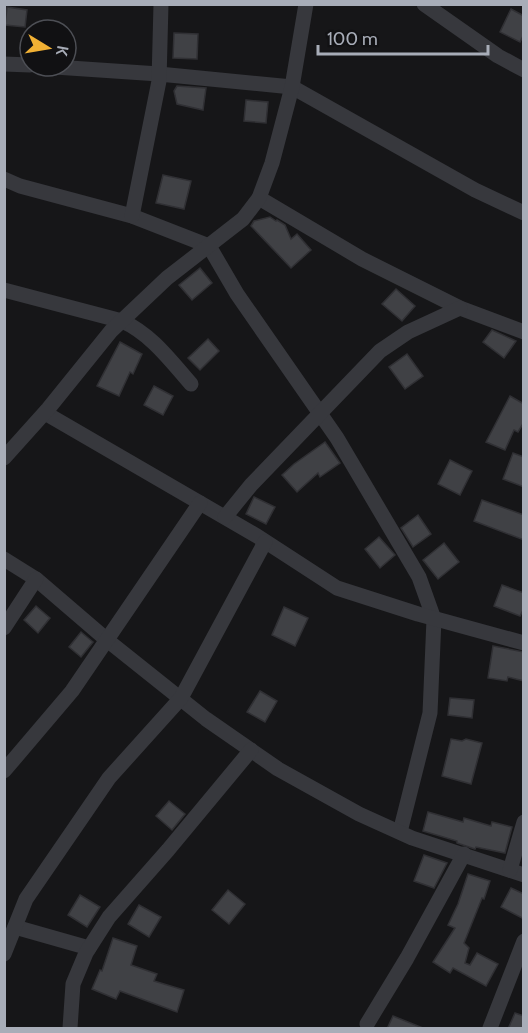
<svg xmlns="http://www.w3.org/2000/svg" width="528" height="1033" viewBox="0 0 528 1033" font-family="Cabin,sans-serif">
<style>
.building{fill:#404145;stroke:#303034;stroke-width:1.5}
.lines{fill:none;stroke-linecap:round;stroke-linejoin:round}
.minor{stroke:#37383d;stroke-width:15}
</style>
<rect width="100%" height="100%" fill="#161618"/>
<g class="building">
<polygon points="7,7 27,10 25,27 5,25"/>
<polygon points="511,9 524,16 524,34 520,42 500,32"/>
<polygon points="174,33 198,34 197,59 173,58"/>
<polygon points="177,86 206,88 203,110 177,104 174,91"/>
<polygon points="246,100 268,102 266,123 244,121"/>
<polygon points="163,175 191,181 184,209 156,203"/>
<polygon points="270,217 276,221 277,220 285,225 291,239 297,234 311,250 291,268 251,226 254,221"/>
<polygon points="200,268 212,283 192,300 179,285"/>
<polygon points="396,289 415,306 402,321 382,304"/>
<polygon points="492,330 516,341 504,358 483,342"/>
<polygon points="208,339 219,351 200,370 188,358"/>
<polygon points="120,342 142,354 133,374 130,372 119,396 97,386"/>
<polygon points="407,354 423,376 405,389 389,367"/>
<polygon points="154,386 173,396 163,415 144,405"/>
<polygon points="510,396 524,404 524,422 518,432 514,430 505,450 486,442"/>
<polygon points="325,442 340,463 320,477 318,473 297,492 282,475 294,464"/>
<polygon points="513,453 524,457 524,487 503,479"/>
<polygon points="450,460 472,471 460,495 438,484"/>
<polygon points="254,497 275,507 266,524 246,514"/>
<polygon points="482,500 524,515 524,540 474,521"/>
<polygon points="418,515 431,534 413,547 401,528"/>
<polygon points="379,537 395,555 380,568 365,549"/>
<polygon points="444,543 459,562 438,579 423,560"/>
<polygon points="502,585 524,593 524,608 520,616 494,606"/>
<polygon points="36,606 50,618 38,633 24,620"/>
<polygon points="284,607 308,618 295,646 272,635"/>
<polygon points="81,632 93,642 81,657 69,647"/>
<polygon points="493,646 524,652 524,681 508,677 507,681 488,678"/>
<polygon points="260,691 277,701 265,722 247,712"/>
<polygon points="450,698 474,700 472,718 448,715"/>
<polygon points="451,739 462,741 466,739 482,743 471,784 442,776"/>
<polygon points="169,801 185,814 172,830 156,816"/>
<polygon points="428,812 463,822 464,818 491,826 492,822 512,827 505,853 476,847 475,849 457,843 457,841 423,831"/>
<polygon points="424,855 447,863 434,888 414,881"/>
<polygon points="468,874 490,881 484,899 482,898 464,943 469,948 465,963 470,965 477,953 498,964 486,986 453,968 450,973 433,962 455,928 448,925 458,904"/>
<polygon points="511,888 524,894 524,919 501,907"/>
<polygon points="228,890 245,904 229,924 212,910"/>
<polygon points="80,895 100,907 87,927 68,915"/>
<polygon points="139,905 161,917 149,937 128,924"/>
<polygon points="113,938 137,946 131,965 157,974 154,981 184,990 177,1012 120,991 116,999 92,989 100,970 102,971"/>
<polygon points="515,1013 524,1016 524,1029 508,1029"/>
<polygon points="393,1016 423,1028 423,1029 387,1029"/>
</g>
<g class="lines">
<g class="minor">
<polyline points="424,4 498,56 524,70"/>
<polyline points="4,64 30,65"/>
<polyline points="40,66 159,74 292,87 475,190 524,213"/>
<polyline points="4,179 20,186 132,216 209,246 237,294 337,438 419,577 434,619 430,713 400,832"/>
<polyline points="259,198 362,259 460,308 524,332"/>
<polyline points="132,216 159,81 161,4"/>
<path d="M 4,290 L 122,321 C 151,334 170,360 191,384"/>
<polyline points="45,413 257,536 337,588 418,614 524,643"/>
<polyline points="4,458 48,409 111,331 167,278 243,219 259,198 272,163 292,87 306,4"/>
<polyline points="225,517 251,485 380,351 408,332 460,308"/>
<polyline points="4,559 36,579 107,640 206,719 278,769 359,814 412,838 524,875"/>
<polyline points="4,628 36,579"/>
<polyline points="4,771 72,691 200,503"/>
<polyline points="510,870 524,822"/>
<polyline points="15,927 89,948"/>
<polyline points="4,954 26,899 109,778 181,698 265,542"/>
<polyline points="367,1024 407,958 464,854"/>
<polyline points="70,1028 73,984 86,953 109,917 168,850 251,750"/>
<polyline points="490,1028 524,941"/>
</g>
</g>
<rect width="528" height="1033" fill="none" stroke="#a8adb8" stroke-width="12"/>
<g transform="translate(48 48) rotate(101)"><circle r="28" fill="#111113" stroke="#4d4f55" stroke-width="1.5"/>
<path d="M0-4.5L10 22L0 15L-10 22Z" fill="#f2b134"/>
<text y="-9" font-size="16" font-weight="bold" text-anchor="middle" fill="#a8adb8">K</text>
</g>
<path d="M318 45v9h170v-9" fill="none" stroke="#a8adb8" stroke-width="3"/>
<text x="327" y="45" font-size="18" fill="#a8adb8" stroke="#111113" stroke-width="4.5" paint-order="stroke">100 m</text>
</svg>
